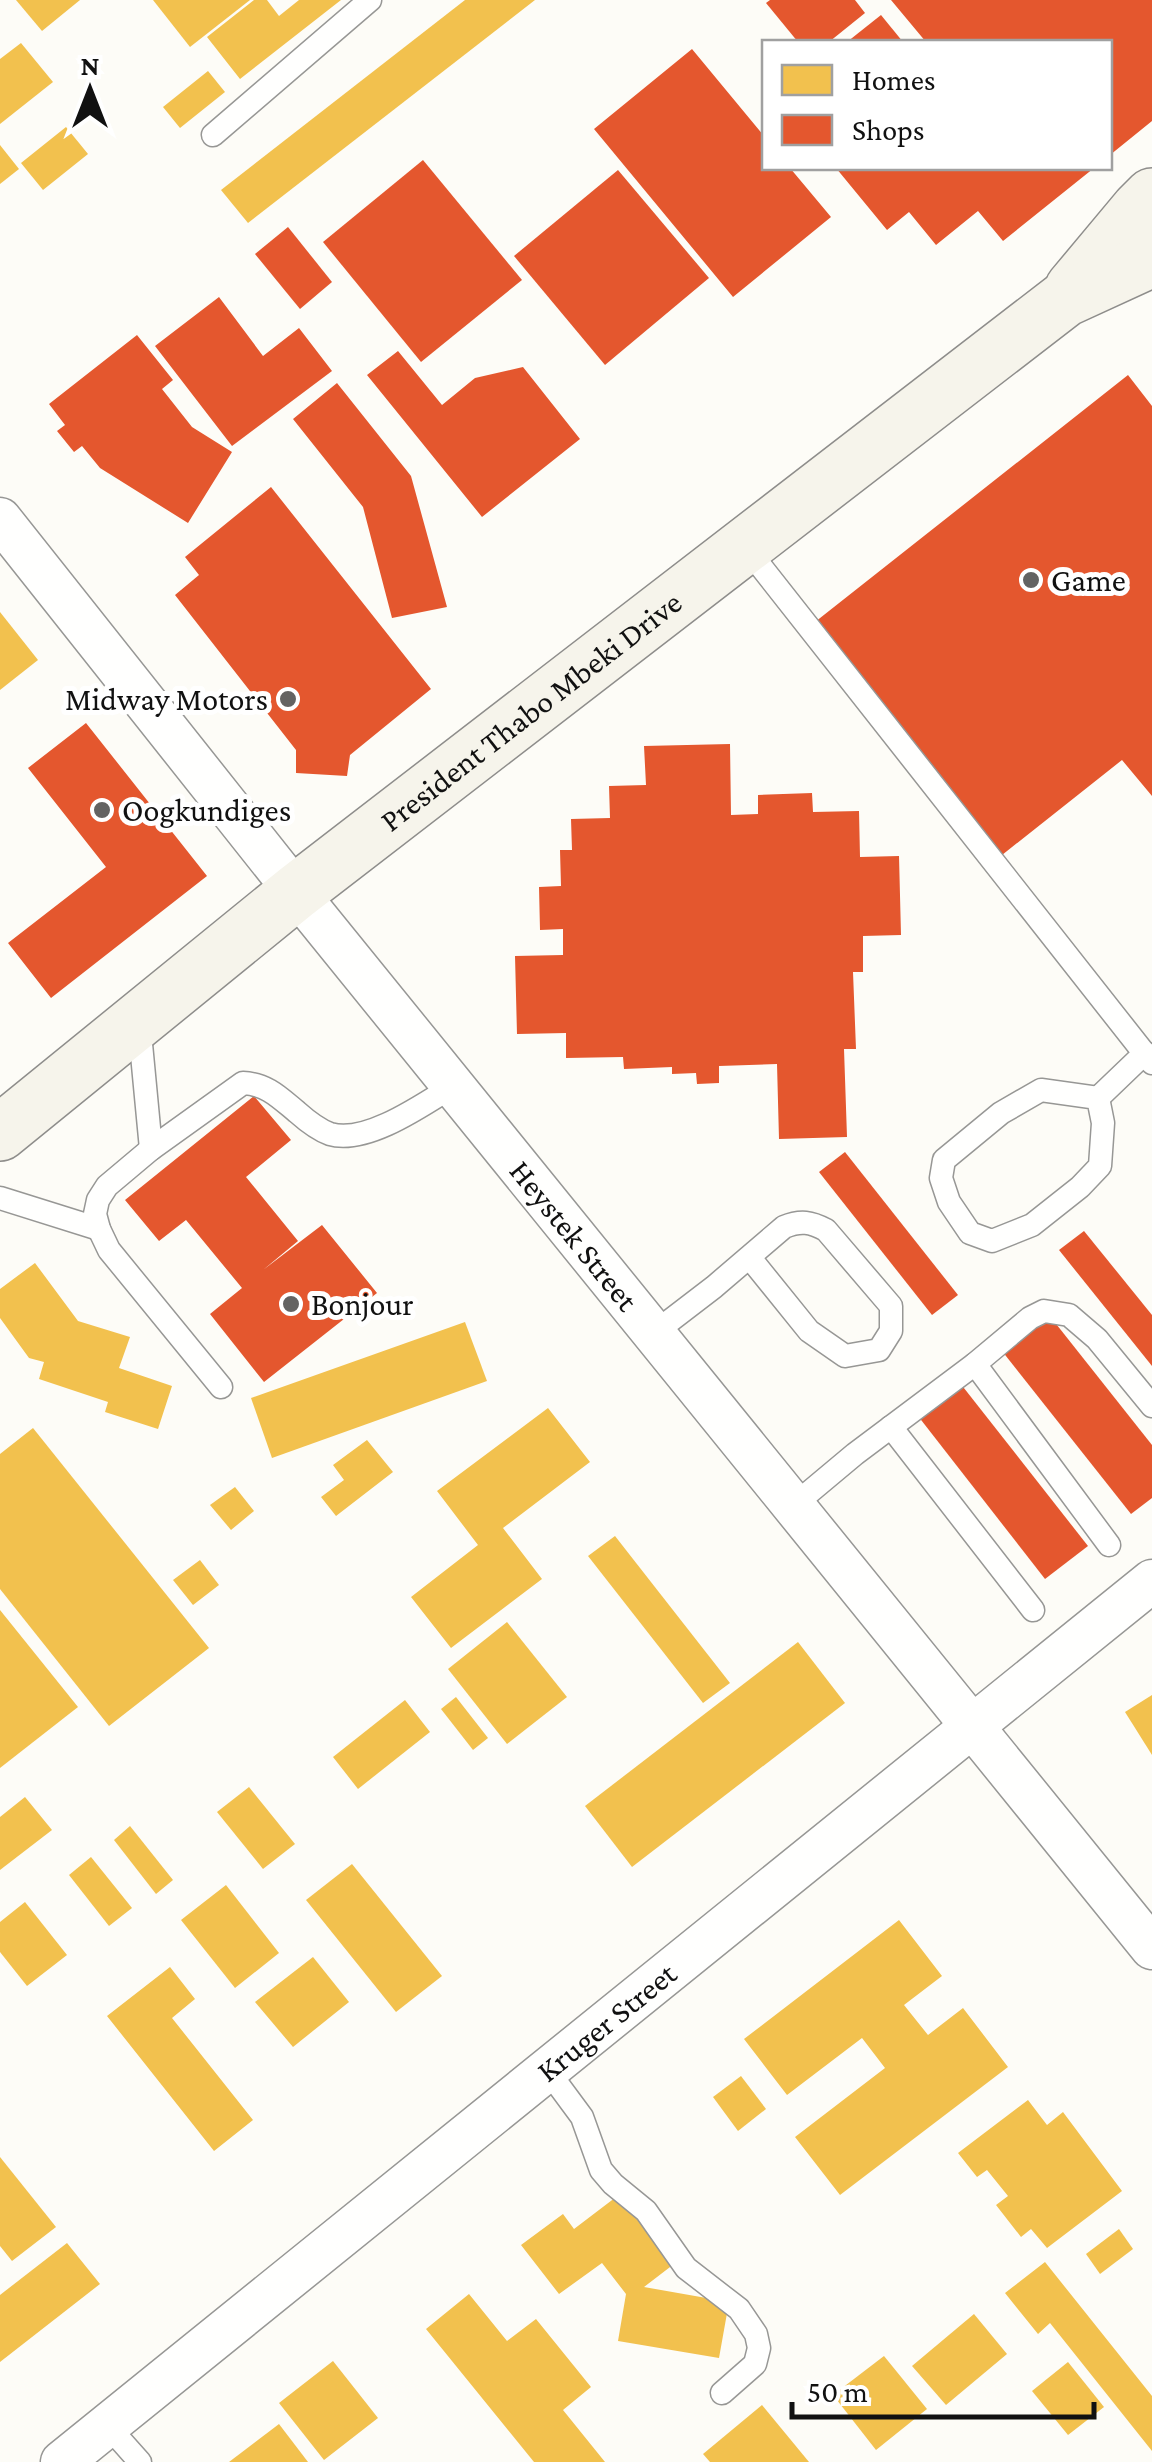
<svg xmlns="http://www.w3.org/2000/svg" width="1152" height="2462" viewBox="0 0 1152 2462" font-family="'Crimson Pro',serif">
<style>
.homes{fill:#f2c14e}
.shops{fill:#e4572e}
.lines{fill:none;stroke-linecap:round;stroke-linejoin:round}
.lane-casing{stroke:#979795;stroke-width:25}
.street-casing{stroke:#979795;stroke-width:45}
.secondary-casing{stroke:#8e8d8b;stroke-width:58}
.lane{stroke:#fffffe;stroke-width:22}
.street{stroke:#fffffe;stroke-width:42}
.secondary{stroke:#f6f4eb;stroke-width:55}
.poi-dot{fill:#646362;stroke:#fff;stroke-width:4}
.labels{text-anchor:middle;stroke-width:10;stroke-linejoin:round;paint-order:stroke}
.poi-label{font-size:32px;fill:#111;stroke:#fff;text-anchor:start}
.street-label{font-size:32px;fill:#111;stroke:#fff}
</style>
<rect width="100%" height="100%" fill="#fdfcf7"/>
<g class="homes">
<polygon points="16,0 80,0 42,31"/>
<polygon points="153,0 250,0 190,47"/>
<polygon points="254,0 267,0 279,16 299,0 341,0 240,79 207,37"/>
<polygon points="465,0 535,0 248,223 221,190"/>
<polygon points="21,43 53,82 0,124 0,59"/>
<polygon points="208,71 225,92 180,128 163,107"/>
<polygon points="66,127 88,154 43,190 21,163"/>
<polygon points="0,145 19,169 0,184"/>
<polygon points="0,612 38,660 0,690"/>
<polygon points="35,1263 78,1321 130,1337 119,1368 172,1386 158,1429 105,1412 108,1402 39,1379 44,1362 29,1358 0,1318 0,1289"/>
<polygon points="465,1322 487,1381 272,1458 251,1398"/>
<polygon points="548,1408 590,1462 503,1528 542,1579 451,1648 411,1597 478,1545 437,1491"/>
<polygon points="33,1428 209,1648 109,1726 0,1589 0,1454"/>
<polygon points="367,1440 393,1472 336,1516 321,1497 344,1480 333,1465"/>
<polygon points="235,1487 254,1511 231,1530 210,1505"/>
<polygon points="615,1536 730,1683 703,1703 588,1556"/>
<polygon points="200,1560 219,1585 193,1605 173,1580"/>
<polygon points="0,1610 78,1707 0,1768"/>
<polygon points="507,1622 567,1697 507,1744 448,1669"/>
<polygon points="798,1642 845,1703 632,1867 585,1806"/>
<polygon points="1152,1695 1152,1755 1125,1712"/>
<polygon points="456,1697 488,1738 473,1750 441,1709"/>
<polygon points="405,1700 430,1732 358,1789 333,1757"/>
<polygon points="249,1787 295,1844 263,1869 217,1812"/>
<polygon points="25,1797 52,1830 0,1870 0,1817"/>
<polygon points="130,1826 173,1880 156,1894 114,1840"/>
<polygon points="91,1857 132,1908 109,1926 69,1875"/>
<polygon points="352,1864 442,1976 396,2012 306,1900"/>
<polygon points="226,1885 279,1953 235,1988 181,1920"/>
<polygon points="25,1902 67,1955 27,1986 0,1952 0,1922"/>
<polygon points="899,1920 942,1976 904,2005 928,2035 963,2008 1008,2067 840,2195 795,2137 885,2068 862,2038 787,2095 744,2039"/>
<polygon points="313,1957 349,2002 293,2047 255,2002"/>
<polygon points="170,1967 195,1999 172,2018 253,2120 214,2151 107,2016"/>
<polygon points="741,2076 766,2109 738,2131 713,2097"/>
<polygon points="1028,2100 1047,2125 1063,2112 1122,2191 1047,2248 1031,2229 1021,2237 996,2205 1008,2196 987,2170 977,2177 958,2153"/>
<polygon points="0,2157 56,2227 12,2261 0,2246"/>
<polygon points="620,2194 674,2264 644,2287 729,2302 719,2358 618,2341 626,2294 602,2263 559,2294 521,2245 563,2214 574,2229"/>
<polygon points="1119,2229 1133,2249 1100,2274 1086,2254"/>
<polygon points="67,2243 100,2284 0,2362 0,2295"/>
<polygon points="1045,2262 1152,2396 1152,2451 1050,2323 1038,2334 1005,2293"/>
<polygon points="469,2294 507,2341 536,2319 591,2387 563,2410 605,2462 534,2462 426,2329"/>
<polygon points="974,2314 1007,2354 946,2405 912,2366"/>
<polygon points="884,2356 927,2409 876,2450 833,2395"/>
<polygon points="333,2361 378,2418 324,2460 279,2403"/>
<polygon points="1068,2362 1104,2407 1068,2435 1032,2391"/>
<polygon points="762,2405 809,2462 710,2462 703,2454"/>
<polygon points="279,2424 308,2462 229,2462"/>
</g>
<g class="shops">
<polygon points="770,0 855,0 865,13 829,42 798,42 766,3"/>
<polygon points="891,0 1152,0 1152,121 1110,155 1110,42 926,42"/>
<polygon points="881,15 903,42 847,42"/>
<polygon points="692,49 764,136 764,168 790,168 831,217 733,297 594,129"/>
<polygon points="423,160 522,280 421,362 323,242"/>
<polygon points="836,168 1094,168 1003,241 978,211 936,245 909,212 887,230"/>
<polygon points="618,170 709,278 605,365 514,256"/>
<polygon points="288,227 332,282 300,309 255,254"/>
<polygon points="219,297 263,356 299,328 332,371 232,446 155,346"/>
<polygon points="137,335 173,380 162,389 192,427 232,452 188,523 100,468 82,446 74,452 57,431 65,425 49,404"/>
<polygon points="398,351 442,405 475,378 523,367 580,439 482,517 367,375"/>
<polygon points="1128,375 1152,406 1152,796 1122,760 997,859 815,622"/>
<polygon points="337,383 411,476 447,607 392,618 363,507 293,419"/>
<polygon points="271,487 431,689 350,755 347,776 296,773 296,750 175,595 199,575 185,557"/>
<polygon points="86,723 207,876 51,998 8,943 106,867 28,768"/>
<polygon points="730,744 731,815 758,814 758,795 812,793 813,812 859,811 860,857 899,856 901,935 863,936 863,972 853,972 856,1049 844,1049 847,1137 779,1139 777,1064 719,1066 719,1083 697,1084 696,1073 672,1074 672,1067 624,1069 623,1057 566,1058 566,1033 517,1034 515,956 563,955 563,929 540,930 539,887 561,886 560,850 572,850 571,819 610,818 609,786 646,785 644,746"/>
<polygon points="254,1096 291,1140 246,1177 298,1241 263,1270 322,1225 377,1293 264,1382 210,1314 242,1288 186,1220 159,1241 125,1200"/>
<polygon points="845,1152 958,1295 932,1315 819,1172"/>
<polygon points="1084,1231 1152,1315 1152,1366 1059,1250"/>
<polygon points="1049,1315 1152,1445 1152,1498 1131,1514 1002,1351"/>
<polygon points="960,1383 1088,1546 1045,1579 918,1416"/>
</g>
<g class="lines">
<defs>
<g id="lane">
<polyline points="213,135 370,0"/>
<polyline points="744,545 1152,1063"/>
<polyline points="139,1023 151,1149"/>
<polygon points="1041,1090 1098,1098 1103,1123 1100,1166 1080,1187 1032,1225 992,1241 970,1233 949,1202 941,1178 944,1160 1001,1113"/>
<polyline points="1098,1098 1145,1053"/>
<polyline points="0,1198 99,1229"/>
<path d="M 654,1333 L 714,1287 L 784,1227 C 801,1220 811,1222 826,1230 L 891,1306 L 891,1331 L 879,1350 L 845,1356 L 809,1331 L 750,1258"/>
<polyline points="975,1364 1109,1545"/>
<path d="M 221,1387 L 109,1250 L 99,1229 L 95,1214 L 98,1200 L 107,1186 L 151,1149 L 243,1083 C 267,1084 280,1098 297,1112 C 306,1120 319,1130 330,1134 C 366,1145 424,1104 453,1086"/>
<polyline points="891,1427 1033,1610"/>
<polyline points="794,1505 855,1454 975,1364 1030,1318 1044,1311 1069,1315 1097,1339 1152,1406"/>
<polyline points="548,2071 582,2117 601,2170 613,2184 646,2211 686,2268 739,2309 756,2334 759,2348 755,2364 722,2393"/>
<polyline points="107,2425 140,2462"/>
</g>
<g id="street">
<path id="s1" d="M 0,519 L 296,892 L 1152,1948"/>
<path id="s2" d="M 62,2462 L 1152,1581"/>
</g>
<g id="secondary">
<polyline points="1073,288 1139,209 1152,196"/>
<path id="s3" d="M 0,1133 L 296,892 L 1065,299 L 1152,259"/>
</g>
</defs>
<use href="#lane" class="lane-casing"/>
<use href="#street" class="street-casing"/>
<use href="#secondary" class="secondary-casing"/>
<use href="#lane" class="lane"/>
<use href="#street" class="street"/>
<use href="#secondary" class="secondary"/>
</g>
<g class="poi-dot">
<circle cx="1031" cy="580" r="10"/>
<circle cx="288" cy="699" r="10"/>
<circle cx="102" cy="810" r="10"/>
<circle cx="291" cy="1304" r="10"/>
</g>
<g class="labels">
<g class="poi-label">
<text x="1051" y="591">Game</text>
<text x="268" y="710" text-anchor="end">Midway Motors</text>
<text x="122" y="821">Oogkundiges</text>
<text x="311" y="1315">Bonjour</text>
</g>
<g class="street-label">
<text dy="11" stroke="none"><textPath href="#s3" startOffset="678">President Thabo Mbeki Drive</textPath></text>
<text dy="11" stroke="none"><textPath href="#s1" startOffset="918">Heystek Street</textPath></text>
<text dy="11" stroke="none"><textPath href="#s2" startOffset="700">Kruger Street</textPath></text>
</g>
</g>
<rect x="762" y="40" width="350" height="130" fill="#ffffff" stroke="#a0a0a0" stroke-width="2.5"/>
<rect x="782" y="65" width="50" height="30" fill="#f2c14e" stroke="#a0a0a0" stroke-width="2.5"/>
<text x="852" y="90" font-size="30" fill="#111111">Homes</text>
<rect x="782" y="115" width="50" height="30" fill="#e4572e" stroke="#a0a0a0" stroke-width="2.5"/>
<text x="852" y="140" font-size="30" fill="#111111">Shops</text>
<g transform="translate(90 90)" stroke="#ffffff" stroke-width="8" paint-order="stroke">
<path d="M0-8L18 38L0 25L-18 38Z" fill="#111111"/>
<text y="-15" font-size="28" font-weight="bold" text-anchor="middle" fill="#111111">N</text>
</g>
<path d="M792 2402v15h302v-15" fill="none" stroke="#111111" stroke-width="5"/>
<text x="807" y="2402" font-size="30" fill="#111111" stroke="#ffffff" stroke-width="8" paint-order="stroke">50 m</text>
</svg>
